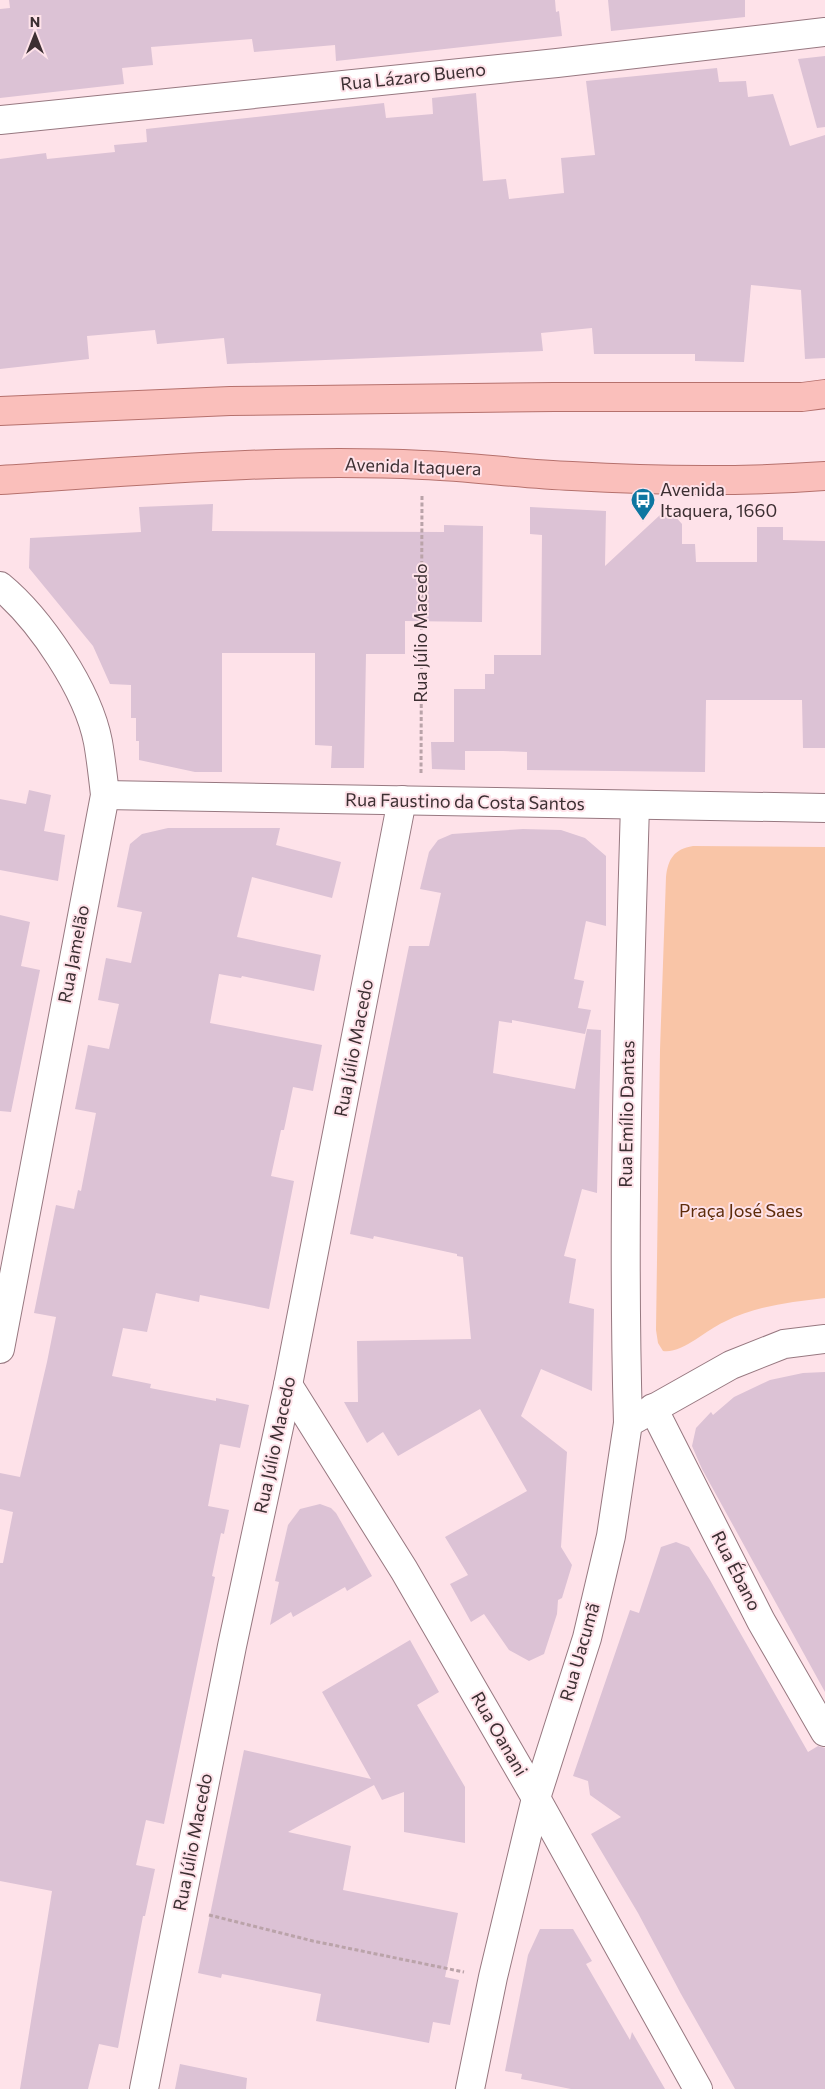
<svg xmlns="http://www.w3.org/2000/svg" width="825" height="2089" viewBox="0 0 825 2089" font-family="Commissioner,sans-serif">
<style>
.green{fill:#f9c5a7}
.building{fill:#dcc2d5}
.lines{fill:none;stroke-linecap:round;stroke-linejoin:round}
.minor-casing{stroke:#977880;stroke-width:30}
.primary-casing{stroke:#b6716d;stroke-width:30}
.path{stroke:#baa3a9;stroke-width:3;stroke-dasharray:4 2.5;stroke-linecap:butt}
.minor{stroke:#fff;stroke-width:28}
.primary{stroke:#fabfbb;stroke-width:28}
.labels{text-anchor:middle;stroke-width:4;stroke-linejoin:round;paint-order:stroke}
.street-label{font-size:18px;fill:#3c2f32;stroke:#fee2e9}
.poi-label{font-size:18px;fill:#3c2f32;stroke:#fee2e9;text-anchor:start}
.park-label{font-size:18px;fill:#5d2c0a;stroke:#fee2e9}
</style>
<rect width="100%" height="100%" fill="#fee2e9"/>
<path class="green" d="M 693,846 L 825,847 L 825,1298 C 790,1302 756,1306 724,1322 C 706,1330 682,1354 663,1351 L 658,1343 L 656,1330 L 660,1050 L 666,877 C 668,859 674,849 693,846 Z"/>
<g class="building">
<polygon points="9,0 555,0 556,12 559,11 562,36 336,61 335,45 254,52 252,39 151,47 153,65 122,68 124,84 0,98 0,9 10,8"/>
<polygon points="608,0 745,0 745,17 611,31"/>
<polygon points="825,56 825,127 817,128 798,59"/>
<polygon points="717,68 719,82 746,81 748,97 773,94 790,146 825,135 825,358 805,359 801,290 751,285 744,362 695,361 695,354 594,354 592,328 541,333 543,351 227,364 224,338 157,344 155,330 87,336 89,359 0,369 0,159 46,153 47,159 115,152 114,145 147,142 146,129 384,103 386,118 433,114 432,98 476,93 483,181 506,179 509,199 564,193 561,158 595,155 586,81"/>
<polygon points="213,504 212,531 444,532 444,525 483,526 482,622 405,621 405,654 366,654 364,768 331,768 332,746 315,745 315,653 222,653 222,772 195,772 139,760 139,741 136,741 136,718 131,718 131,685 110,684 93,646 29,568 30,538 141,532 139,507"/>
<polygon points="530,507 606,511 605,566 660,515 674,515 682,524 682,544 695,544 696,562 757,562 757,527 783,527 783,540 825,541 825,748 803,748 802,700 706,700 705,772 527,770 527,752 503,751 465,751 465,770 432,769 431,742 454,742 454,689 485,689 485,674 494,674 494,655 541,655 542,535 530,534"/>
<polygon points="29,790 51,795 44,831 65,835 58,881 0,870 0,799 26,804"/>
<polygon points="168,828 280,828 276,845 341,862 332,898 252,877 237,937 321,955 314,991 242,976 241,978 219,974 210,1023 322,1045 313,1091 293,1087 284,1130 281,1130 271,1176 294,1181 269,1309 200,1295 199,1302 156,1293 147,1332 123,1328 112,1376 151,1384 150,1388 216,1401 216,1398 249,1405 240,1448 220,1444 208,1506 229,1510 224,1534 221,1533 212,1576 215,1577 164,1824 146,1820 136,1865 155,1869 145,1916 143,1916 118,2048 99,2044 88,2089 20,2089 52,1891 0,1881 0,1563 3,1563 13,1512 0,1509 0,1473 20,1477 47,1362 56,1317 34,1313 56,1205 74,1209 78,1190 81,1191 96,1113 75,1109 88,1045 109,1049 119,1004 98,1000 106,958 131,963 142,912 117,907 130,844 142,834"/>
<polygon points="523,829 561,830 585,838 606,856 606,926 586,921 574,979 584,981 578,1008 591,1010 585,1034 512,1020 512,1023 499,1021 493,1073 575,1089 587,1029 601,1030 597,1193 582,1189 564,1256 576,1259 569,1303 594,1309 592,1391 541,1369 521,1416 567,1452 561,1547 572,1565 562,1598 558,1600 557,1614 544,1654 529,1661 509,1650 484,1614 471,1622 450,1584 468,1575 445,1537 527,1491 480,1409 398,1456 383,1432 367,1443 344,1402 358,1402 357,1341 471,1339 463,1257 457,1256 457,1254 374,1236 373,1239 350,1234 409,946 429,946 441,893 420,889 429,852 438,840 452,834"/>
<polygon points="0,915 30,922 21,966 40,970 11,1112 0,1111"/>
<polygon points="825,1372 825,1692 702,1469 692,1446 696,1428 711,1412 713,1415 734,1397 770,1380 803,1373"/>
<polygon points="320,1504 331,1508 336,1513 372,1576 347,1591 345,1587 293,1617 291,1612 270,1625 279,1582 275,1581 288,1525 300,1509"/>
<polygon points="676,1542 689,1547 710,1580 808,1752 818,1746 825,1748 825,2089 735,2089 681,1994 638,1913 591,1834 621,1817 590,1795 588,1781 573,1776 630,1610 639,1613 661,1547"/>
<polygon points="410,1640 439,1692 417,1705 465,1787 465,1843 404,1832 404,1792 382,1800 374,1785 288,1832 351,1846 343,1890 458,1913 445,1977 459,1980 450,2025 433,2022 429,2043 316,2021 321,1994 222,1974 221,1978 198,1973 244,1750 371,1779 322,1692"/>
<polygon points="540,1929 573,1929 592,1961 586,1964 630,2040 632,2032 665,2089 571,2089 521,2079 522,2074 505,2071 528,1955"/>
<polygon points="180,2064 247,2078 246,2089 175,2089"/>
</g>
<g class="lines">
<defs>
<g id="minor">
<polyline points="0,120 557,63 825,32"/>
<path d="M 0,586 C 40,619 88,690 98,742 C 101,759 103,777 105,795 L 0,1349"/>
<polyline points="105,795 825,808"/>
<polyline points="288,1385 404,1570 536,1798 698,2089"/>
<polyline points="653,1408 761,1621 825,1732"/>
<path d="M 628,1423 C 622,1217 629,1011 635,805"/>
<polyline points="144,2089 232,1646 288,1385 402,800"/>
<polyline points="470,2089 493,1977 536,1798 587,1638 611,1536 628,1423 731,1365 784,1344 825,1339"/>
</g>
<g id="primary">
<polyline points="0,411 230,401 554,397 802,397 825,394"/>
<path d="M 0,480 C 140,471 283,458 423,465 C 473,467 522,474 572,476 C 656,481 741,482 825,476"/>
</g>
</defs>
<use href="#minor" class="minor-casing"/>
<use href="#primary" class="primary-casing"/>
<g class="path">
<polyline points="421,773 422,494"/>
<polyline points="209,1915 313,1941 464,1972"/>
</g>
<use href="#minor" class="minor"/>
<use href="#primary" class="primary"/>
</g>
<defs>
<symbol id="bus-pin" viewBox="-11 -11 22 30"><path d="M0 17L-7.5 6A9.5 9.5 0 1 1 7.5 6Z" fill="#0e76a1" stroke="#fee2e9"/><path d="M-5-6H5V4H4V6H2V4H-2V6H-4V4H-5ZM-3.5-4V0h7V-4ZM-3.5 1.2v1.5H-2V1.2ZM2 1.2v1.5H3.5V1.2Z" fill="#fff"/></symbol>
</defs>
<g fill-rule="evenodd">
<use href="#bus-pin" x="629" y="486" width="28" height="38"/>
</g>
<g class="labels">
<g class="street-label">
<text transform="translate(413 77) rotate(-6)" y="6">Rua Lázaro Bueno</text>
<text transform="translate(413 467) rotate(2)" y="6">Avenida Itaquera</text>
<text transform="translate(421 633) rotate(-90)" y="6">Rua Júlio Macedo</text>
<text transform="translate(465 802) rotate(1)" y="6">Rua Faustino da Costa Santos</text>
<text transform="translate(74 954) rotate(-79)" y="6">Rua Jamelão</text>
<text transform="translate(354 1048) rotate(-79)" y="6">Rua Júlio Macedo</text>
<text transform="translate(627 1114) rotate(-89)" y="6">Rua Emílio Dantas</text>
<text transform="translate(275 1445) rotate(-78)" y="6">Rua Júlio Macedo</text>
<text transform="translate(736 1571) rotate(63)" y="6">Rua Ébano</text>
<text transform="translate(580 1652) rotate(-74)" y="6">Rua Uacumã</text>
<text transform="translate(499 1734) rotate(60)" y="6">Rua Oanani</text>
<text transform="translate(193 1842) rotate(-79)" y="6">Rua Júlio Macedo</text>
</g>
<g class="poi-label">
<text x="660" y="496">Avenida<tspan x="660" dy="21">Itaquera, 1660</tspan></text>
</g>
<g class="park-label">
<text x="741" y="1217">Praça José Saes</text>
</g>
</g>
<g transform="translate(35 35)" stroke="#fee2e9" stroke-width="4" paint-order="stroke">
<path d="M0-4L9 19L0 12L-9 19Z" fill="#3c2f32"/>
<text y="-8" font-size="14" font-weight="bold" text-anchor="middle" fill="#3c2f32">N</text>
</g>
</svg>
